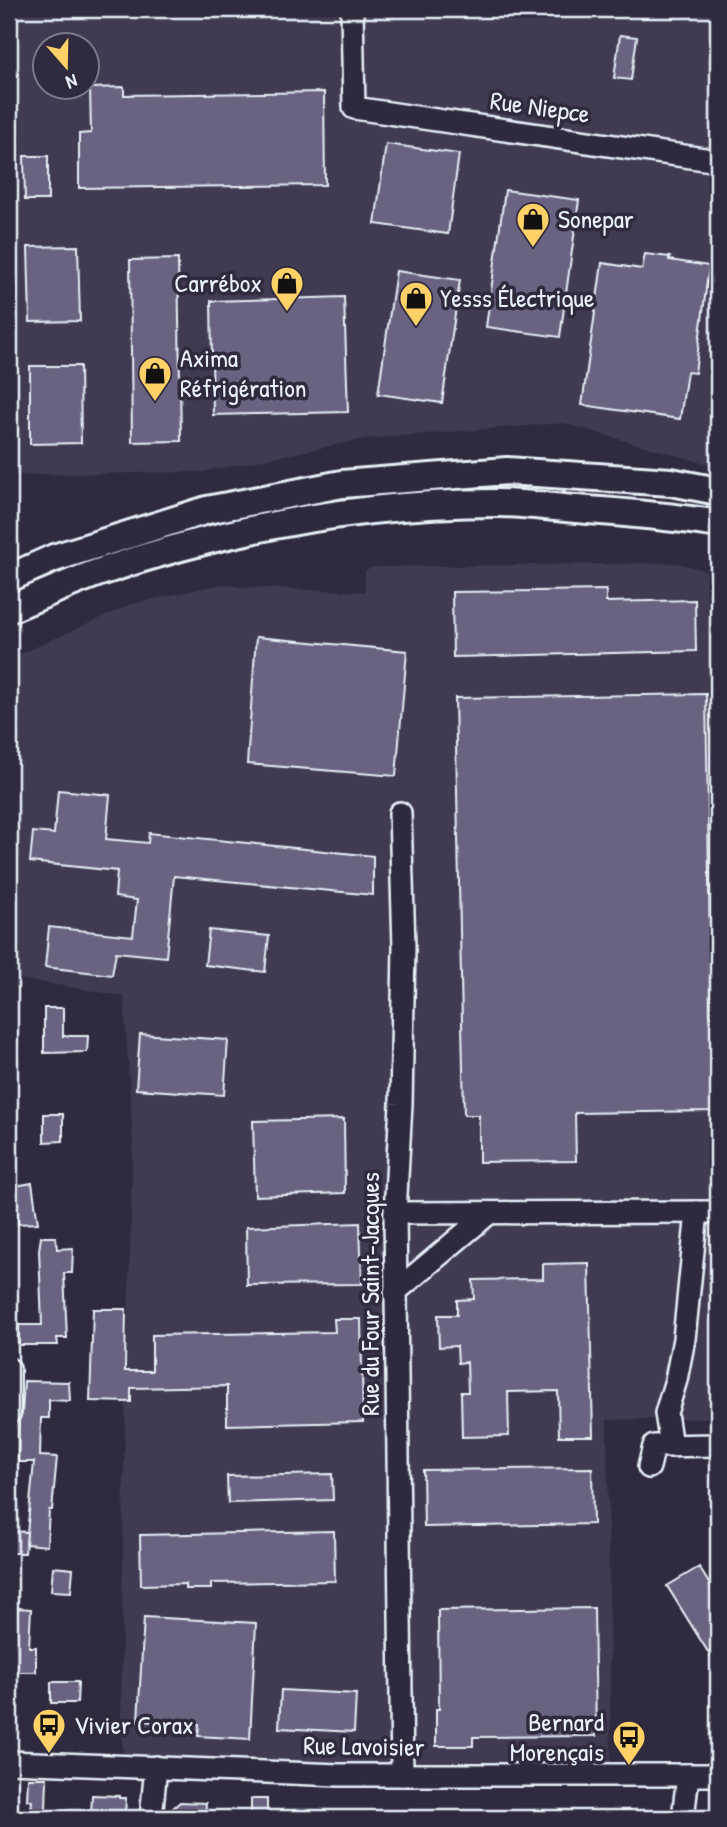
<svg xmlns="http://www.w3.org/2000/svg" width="727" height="1827" viewBox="0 0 727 1827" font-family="'Patrick Hand',sans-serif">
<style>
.built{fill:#403b51;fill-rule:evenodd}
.building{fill:#696280;stroke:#e8f1f8;stroke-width:2}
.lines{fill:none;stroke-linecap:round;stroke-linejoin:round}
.minor-casing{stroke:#e8f1f8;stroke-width:26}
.major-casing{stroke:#e8f1f8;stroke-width:32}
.minor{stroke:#2f2a3d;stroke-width:21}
.major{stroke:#2f2a3d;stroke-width:26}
.labels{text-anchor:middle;stroke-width:7;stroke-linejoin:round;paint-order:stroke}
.street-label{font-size:26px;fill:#e8f1f8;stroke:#2f2a3d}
.poi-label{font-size:26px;fill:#e8f1f8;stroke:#2f2a3d;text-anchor:start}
</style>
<rect width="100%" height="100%" fill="#2f2a3d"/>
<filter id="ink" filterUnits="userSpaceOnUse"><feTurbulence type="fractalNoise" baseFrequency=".0143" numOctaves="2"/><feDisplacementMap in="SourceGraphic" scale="14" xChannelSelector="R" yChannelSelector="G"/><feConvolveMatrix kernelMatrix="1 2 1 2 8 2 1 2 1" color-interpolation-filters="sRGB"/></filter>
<g filter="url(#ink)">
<g class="built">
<path d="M 9,9 L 718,9 L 718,467 L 562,423 L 365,439 L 202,472 L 9,475 ZM 46,46 L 88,46 L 88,88 L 46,88 Z"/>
<polygon points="678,563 718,574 718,1418 607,1420 611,1767 365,1767 123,1757 121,1717 124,1466 133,1144 124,996 19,979 18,655 132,604 221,584 241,587 365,592 365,571 371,567"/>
</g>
<g class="building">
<polygon points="620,35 637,37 631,80 614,78"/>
<polygon points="124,87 124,95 324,92 325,185 79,188 79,134 91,133 90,88"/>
<polygon points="386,144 459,154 448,234 375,224"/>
<polygon points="24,156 48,156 48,200 25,200"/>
<polygon points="505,190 579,200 560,337 486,327"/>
<polygon points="78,246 80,321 30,322 28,247"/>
<polygon points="645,254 670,257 669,260 709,266 695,373 687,372 680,419 582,405 602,263 642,269"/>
<polygon points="178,259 181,441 132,442 130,260"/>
<polygon points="396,271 460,280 442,403 378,394"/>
<polygon points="344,297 348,412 213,415 211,301"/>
<polygon points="30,366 80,366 81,443 30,444"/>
<polygon points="606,590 606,602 695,600 696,651 453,657 452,592"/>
<polygon points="256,637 407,651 396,776 247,764"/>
<polygon points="706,694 713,1111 575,1113 576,1161 479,1162 479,1115 464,1115 455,698"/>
<polygon points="58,790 110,795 106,839 148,843 149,833 373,856 373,895 174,876 166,957 116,952 112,975 45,967 49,927 133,936 137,900 115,897 117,871 30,862 33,832 54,834"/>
<polygon points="209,930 269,936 265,972 205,965"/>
<polygon points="44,1008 63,1008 63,1036 88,1036 87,1052 44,1053"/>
<polygon points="140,1034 228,1040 224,1095 136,1089"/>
<polygon points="44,1114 63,1114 63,1141 44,1142"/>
<polygon points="344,1119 345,1193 255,1196 253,1121"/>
<polygon points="32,1183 38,1223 18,1224 15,1186"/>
<polygon points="360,1223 362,1284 247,1285 246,1227"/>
<polygon points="41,1237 56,1237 57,1249 73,1248 72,1273 64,1273 67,1338 57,1338 58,1345 19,1345 19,1325 42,1325 39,1250"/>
<polygon points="589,1263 593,1436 559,1436 558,1391 508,1392 509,1436 462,1437 461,1392 468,1392 467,1362 458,1363 457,1346 439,1347 438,1315 457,1315 457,1300 474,1299 473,1280 543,1279 543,1264"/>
<polygon points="93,1309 126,1309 125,1371 152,1371 152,1335 335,1332 334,1319 361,1319 363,1422 227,1425 227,1386 131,1388 131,1402 90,1401"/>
<polygon points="24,1381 69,1382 70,1401 49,1400 49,1418 41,1418 40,1456 57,1457 52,1510 49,1510 47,1546 26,1544 34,1462 18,1462 19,1421 22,1414"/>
<polygon points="592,1468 593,1524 424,1527 423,1470"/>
<polygon points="332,1474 333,1500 228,1503 227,1476"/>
<polygon points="9,1531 27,1532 25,1553 9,1553"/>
<polygon points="334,1531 335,1581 211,1583 211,1589 185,1589 185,1584 141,1585 140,1535"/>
<polygon points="53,1567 73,1569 71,1592 51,1591"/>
<polygon points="699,1567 718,1598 718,1668 667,1586"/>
<polygon points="17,1608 31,1609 29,1647 36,1647 36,1672 11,1672 11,1647 14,1647"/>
<polygon points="594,1608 596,1736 473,1737 473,1746 436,1746 436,1709 439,1709 438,1610"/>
<polygon points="144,1617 256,1623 250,1739 198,1736 199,1724 138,1721"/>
<polygon points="51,1682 78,1682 77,1703 51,1703"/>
<polygon points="281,1690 356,1694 354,1732 279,1728"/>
<polygon points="28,1778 47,1778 46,1810 31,1809 32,1801 27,1800"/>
<polygon points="92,1795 119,1796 119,1798 126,1798 125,1816 118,1816 118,1818 91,1816"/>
<rect x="251" y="1799" width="16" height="19"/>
<polygon points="180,1802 206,1803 205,1818 164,1818 165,1815"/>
</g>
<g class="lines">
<defs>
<g id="minor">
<polyline points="352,9 354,108 718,161"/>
<polyline points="400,813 404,947 401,1104 395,1213 402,1775"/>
<polyline points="395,1213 718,1212"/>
<polyline points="395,1292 489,1213"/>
<polyline points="9,1369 9,1413"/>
<polyline points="671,1446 666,1413 676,1380 684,1339 697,1212"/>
<polyline points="649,1467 654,1446 718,1445"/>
<polyline points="9,1762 339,1775 718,1775"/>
<polyline points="151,1818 156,1767"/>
<polyline points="683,1818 688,1775"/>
</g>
<g id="major">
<polyline points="9,578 54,558 207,510 342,484 507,471 671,482 718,491"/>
<path d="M 9,609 C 38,597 67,584 97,573 C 225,529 362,503 497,503 C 523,503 550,507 576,509 C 624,513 671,516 718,524"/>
</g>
</defs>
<use href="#minor" class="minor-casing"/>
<use href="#major" class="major-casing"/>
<use href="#minor" class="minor"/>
<use href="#major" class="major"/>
</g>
</g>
<defs>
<symbol id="shop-pin" viewBox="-11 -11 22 30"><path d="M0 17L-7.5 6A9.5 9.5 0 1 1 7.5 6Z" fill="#ffd166" stroke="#2f2a3d"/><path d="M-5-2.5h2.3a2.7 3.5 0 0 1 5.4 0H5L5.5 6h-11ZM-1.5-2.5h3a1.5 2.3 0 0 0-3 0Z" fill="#111"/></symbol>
<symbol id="bus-pin" viewBox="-11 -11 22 30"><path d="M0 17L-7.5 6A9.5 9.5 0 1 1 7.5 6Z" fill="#ffd166" stroke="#2f2a3d"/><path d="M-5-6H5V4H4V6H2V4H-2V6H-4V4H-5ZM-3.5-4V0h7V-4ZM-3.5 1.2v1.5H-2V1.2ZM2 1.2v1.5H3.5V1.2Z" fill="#111"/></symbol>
</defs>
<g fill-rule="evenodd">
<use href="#shop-pin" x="514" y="200" width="38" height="52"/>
<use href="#shop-pin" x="268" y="264" width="38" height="52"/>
<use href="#shop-pin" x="397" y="279" width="38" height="52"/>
<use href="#shop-pin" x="136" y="354" width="38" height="52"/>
<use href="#bus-pin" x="30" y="1706" width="38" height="52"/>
<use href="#bus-pin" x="610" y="1718" width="38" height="52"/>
</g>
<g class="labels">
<g class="street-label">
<text transform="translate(540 107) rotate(8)" y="9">Rue Niepce</text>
<text transform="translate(370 1294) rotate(-90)" y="9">Rue du Four Saint-Jacques</text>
<text transform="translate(364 1746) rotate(1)" y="9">Rue Lavoisier</text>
</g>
<g class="poi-label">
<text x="558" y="228">Sonepar</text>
<text x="262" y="292" text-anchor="end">Carrébox</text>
<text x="440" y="307">Yesss Électrique</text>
<text x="180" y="367">Axima<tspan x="180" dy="30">Réfrigération</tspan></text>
<text x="604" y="1731" text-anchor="end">Bernard<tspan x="604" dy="30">Morençais</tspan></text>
<text x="74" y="1734">Vivier Corax</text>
</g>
</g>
<rect width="727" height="1827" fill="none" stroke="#2f2a3d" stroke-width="35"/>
<rect x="18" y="18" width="692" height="1792" fill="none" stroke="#e8f1f8" stroke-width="2.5" filter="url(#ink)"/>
<g transform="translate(66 66) rotate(160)"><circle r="33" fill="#2f2a3d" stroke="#797a88" stroke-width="2"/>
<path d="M0-5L12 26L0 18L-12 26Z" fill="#ffd166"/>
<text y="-10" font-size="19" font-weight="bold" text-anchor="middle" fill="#e8f1f8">N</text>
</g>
</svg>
